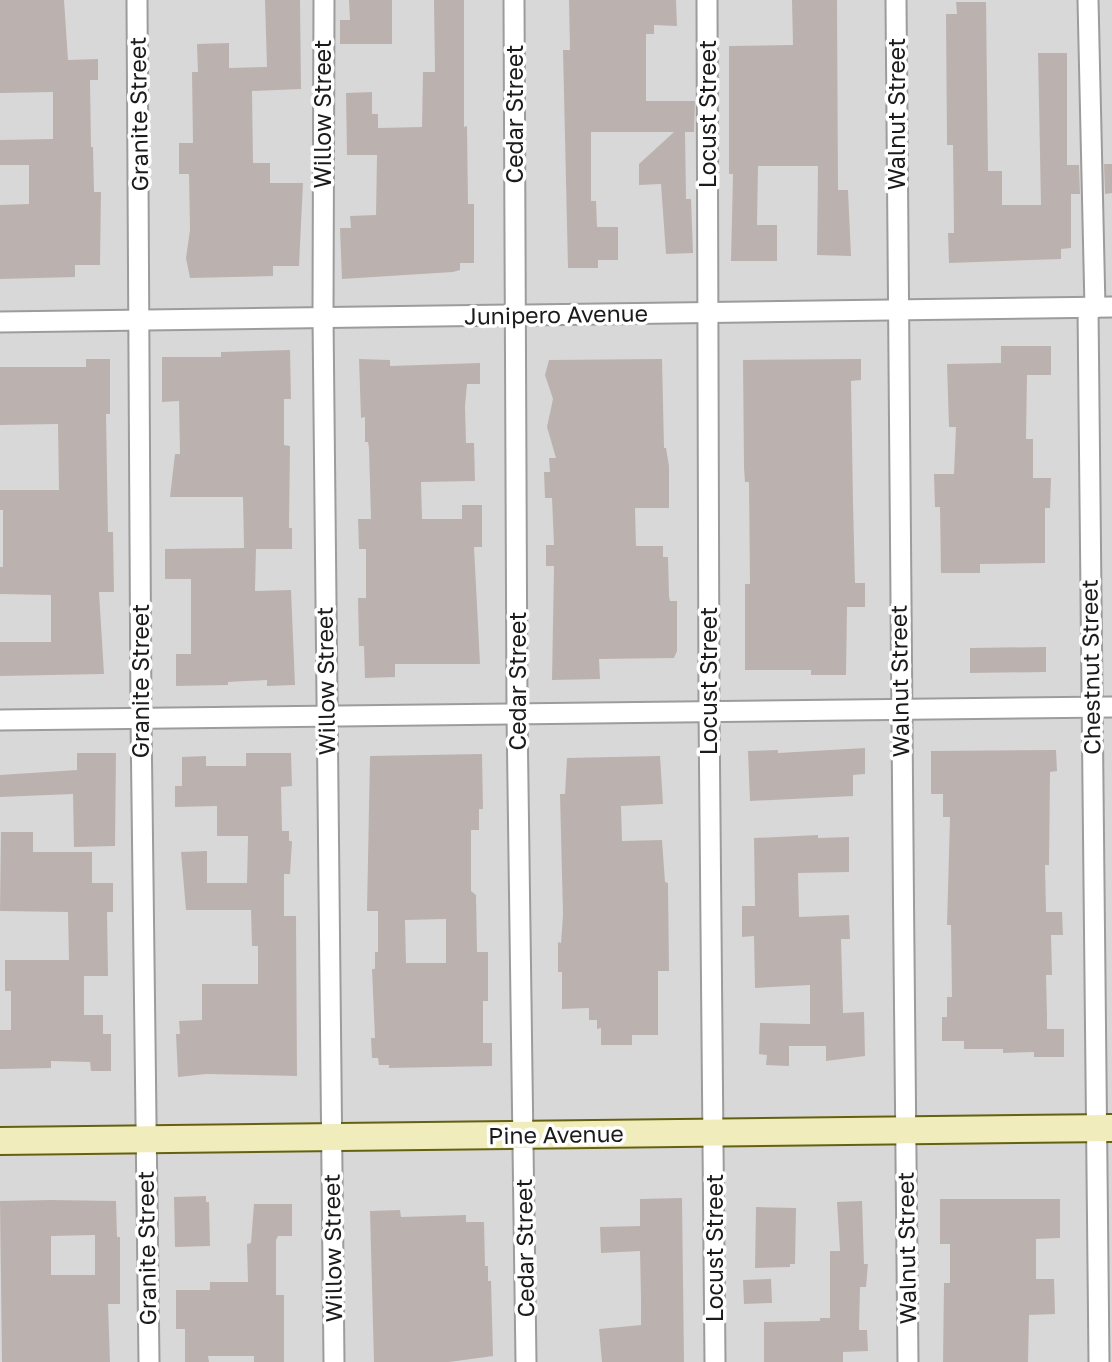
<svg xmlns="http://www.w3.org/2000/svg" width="1112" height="1362" viewBox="0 0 1112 1362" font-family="'Golos Text',sans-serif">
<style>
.residential{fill:#d9d8d8}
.building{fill:#bbb2af;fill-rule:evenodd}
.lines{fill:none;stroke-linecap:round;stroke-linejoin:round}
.minor-casing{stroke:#9c9c9c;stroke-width:23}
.secondary-casing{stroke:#646111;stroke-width:30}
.minor{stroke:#fff;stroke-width:19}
.secondary{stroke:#f1ecbb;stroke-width:26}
.labels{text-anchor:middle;stroke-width:7;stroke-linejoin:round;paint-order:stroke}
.street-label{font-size:23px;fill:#1b1b1b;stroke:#fff}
</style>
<rect width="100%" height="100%" fill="#ece7e2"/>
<rect class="residential" x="0" y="0" width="1112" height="1362"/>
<g class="building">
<polygon points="0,0 64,0 68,60 98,59 98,80 90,80 91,147 93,147 94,192 101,192 100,265 75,265 75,277 0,279 0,205 29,204 29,165 0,165 0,140 53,139 53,92 0,93"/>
<polygon points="265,0 300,0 301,89 252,91 253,163 270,163 270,183 303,183 299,266 273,266 273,276 190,278 186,258 190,230 189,174 179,174 179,143 193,143 192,72 198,72 197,44 229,43 229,68 267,67"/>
<polygon points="349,0 392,0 392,44 340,44 340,20 350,20"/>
<polygon points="434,0 464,0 464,127 467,126 468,204 474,204 474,263 460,263 460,270 453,272 342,279 340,228 351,228 350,216 376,215 377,155 347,155 346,93 372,92 372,114 378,114 378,128 422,127 423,72 435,72"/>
<polygon points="569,0 676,0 677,26 654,25 654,34 646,34 646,101 695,101 694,132 685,132 686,199 691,199 693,253 666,254 661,184 639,185 639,164 674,132 591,132 591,201 596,201 597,227 618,227 618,260 598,260 598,268 568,268 563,50 570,50"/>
<polygon points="792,0 837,0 838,190 848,190 851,256 817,255 818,166 758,166 757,225 777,225 777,261 731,261 733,174 729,174 729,46 793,45"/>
<polygon points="956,2 986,2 988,171 1002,171 1002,205 1041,205 1038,53 1067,53 1067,165 1079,165 1080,194 1071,194 1071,248 1061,249 1061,259 949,263 948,233 954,233 953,145 947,145 946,14 957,14"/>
<polygon points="1104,164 1112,164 1112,193 1105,194"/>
<polygon points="1001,346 1051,346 1051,375 1027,375 1026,439 1033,439 1033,478 1051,478 1050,508 1045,508 1045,563 980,564 980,573 941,573 940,507 935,507 934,474 954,474 956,427 949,427 947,364 1001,363"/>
<polygon points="290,350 291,399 284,399 284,445 290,446 289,528 292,528 292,549 256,549 255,591 291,590 295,685 267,686 267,680 228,682 228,685 176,686 176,654 191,654 191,579 165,579 165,549 244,548 243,497 170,497 175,454 180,454 179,401 162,402 162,357 221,357 221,352"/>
<polygon points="86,359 110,359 110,414 106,414 108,532 113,532 114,592 99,592 104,674 0,676 0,642 51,642 51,595 0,594 0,567 3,567 3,510 0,510 0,490 59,490 58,424 0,425 0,367 86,367"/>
<polygon points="359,359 390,360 390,366 480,363 480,384 467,384 465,406 466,443 474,443 475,481 421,482 422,519 462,519 462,505 482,505 482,547 474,547 480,664 395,664 395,677 365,678 364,646 359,646 358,598 366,598 366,549 359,549 358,519 371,519 369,448 368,442 365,442 365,417 361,418"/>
<polygon points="662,359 664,448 666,448 669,466 669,508 635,508 636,546 663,546 663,557 668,557 669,596 670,601 677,601 677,651 674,658 599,659 600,679 552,680 554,566 546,566 546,545 554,545 552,498 545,498 544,472 550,472 549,458 556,458 547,427 553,399 545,375 549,360"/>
<polygon points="861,359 861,380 851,381 853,502 855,583 865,583 865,607 847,607 846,675 811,675 811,670 745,670 745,584 750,584 749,482 745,482 744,468 743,360"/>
<polygon points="1046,647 1046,672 970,673 970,648"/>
<polygon points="865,748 865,774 853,775 853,796 750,801 748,751 778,750 778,753"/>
<polygon points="1056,750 1057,771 1050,772 1049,865 1045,865 1046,912 1062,912 1063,935 1051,935 1052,975 1046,975 1047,1015 1047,1029 1064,1029 1064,1057 1034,1057 1034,1052 1003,1053 1003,1049 964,1049 964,1041 942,1041 942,1017 947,1017 947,997 952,997 951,925 947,925 950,817 943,817 943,794 931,794 931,751"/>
<polygon points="77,753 116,753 115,846 74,847 73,794 0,797 0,775 77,770"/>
<polygon points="246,753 291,753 292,786 281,787 282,831 289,831 289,841 292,841 290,874 284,874 284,916 296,916 297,1076 206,1074 178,1077 176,1034 180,1034 179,1021 202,1020 202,984 258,984 258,946 252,946 251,910 186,910 181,852 207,851 207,883 247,883 248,836 217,836 217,806 175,807 175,786 182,786 182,757 206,756 206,766 246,766"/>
<path d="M 482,754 L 483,809 L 479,809 L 479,830 L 471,830 L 471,891 L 476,895 L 477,952 L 488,952 L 488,1001 L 483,1001 L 483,1043 L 492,1043 L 492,1066 L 389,1068 L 389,1065 L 379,1065 L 378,1058 L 372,1058 L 371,1038 L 375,1038 L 372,969 L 375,969 L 375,952 L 378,952 L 378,911 L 367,911 L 370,756 ZM 446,919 L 446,963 L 406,963 L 405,920 Z"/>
<polygon points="660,756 663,804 621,806 622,841 662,840 665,882 668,883 669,971 658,971 658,1035 632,1035 632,1045 601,1045 601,1028 597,1029 597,1020 589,1020 589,1008 562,1009 562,972 558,972 558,942 561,943 563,915 560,794 565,794 567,758"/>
<polygon points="1,832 33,832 33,852 92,852 92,883 113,883 113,912 107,912 108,976 84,976 84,1015 103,1015 103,1034 111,1034 111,1071 91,1071 90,1062 51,1061 51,1068 0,1069 0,1030 11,1030 11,991 5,991 5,960 69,960 68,912 0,911"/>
<polygon points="818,835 818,838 849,837 849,872 798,873 799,917 849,915 850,939 841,939 843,1013 864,1012 865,1056 826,1061 826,1046 789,1046 789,1066 766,1065 767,1055 759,1054 760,1023 810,1024 810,985 755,988 754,936 742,937 742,906 755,906 754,838"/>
<polygon points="206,1196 206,1202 209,1202 210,1246 175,1247 174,1197"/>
<polygon points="682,1198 684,1362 602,1362 599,1329 641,1325 641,1298 640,1251 601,1253 600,1227 640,1226 640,1199"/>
<polygon points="940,1199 1060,1199 1060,1238 1036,1239 1036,1279 1054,1279 1055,1314 1029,1315 1028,1362 943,1362 944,1283 950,1283 950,1244 940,1244"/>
<path d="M 51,1200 L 116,1201 L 117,1237 L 120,1237 L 120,1304 L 108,1304 L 110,1362 L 2,1362 L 0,1201 ZM 95,1235 L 95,1275 L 51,1275 L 51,1236 Z"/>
<polygon points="862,1201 864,1264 868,1264 866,1287 860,1287 859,1330 867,1330 868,1351 843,1352 843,1362 764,1362 764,1322 820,1321 820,1318 830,1318 830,1251 840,1251 837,1202"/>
<polygon points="254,1204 292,1204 292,1236 278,1236 276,1240 276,1295 284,1295 284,1362 254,1362 254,1356 208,1356 209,1362 185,1362 185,1329 176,1329 176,1290 210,1290 210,1282 248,1282 247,1244 251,1243"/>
<polygon points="756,1207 796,1208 795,1264 790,1264 790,1267 755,1268"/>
<polygon points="400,1210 401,1217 466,1215 466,1222 484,1222 485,1266 488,1266 488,1281 491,1281 493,1356 449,1362 374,1362 370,1211"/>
<polygon points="771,1279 772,1303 744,1304 743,1280"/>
</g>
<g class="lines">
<defs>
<g id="minor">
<polyline points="137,0 141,718 149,1362"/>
<polyline points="324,0 323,317 334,1362"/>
<polyline points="514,0 517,713 526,1362"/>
<polyline points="707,0 709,709 715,1362"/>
<path d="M 896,0 C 898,454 904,908 908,1362"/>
<polyline points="1088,0 1095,308"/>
<polyline points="1088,308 1099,1362"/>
<polyline points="0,322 1112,307"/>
<polyline points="0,720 1112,707"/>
</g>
<polyline id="secondary" points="0,1141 1112,1128"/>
</defs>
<use href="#minor" class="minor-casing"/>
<use href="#secondary" class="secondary-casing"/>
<use href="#minor" class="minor"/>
<use href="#secondary" class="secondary"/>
</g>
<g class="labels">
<g class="street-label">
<text transform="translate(139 114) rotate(-91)" y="8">Granite Street</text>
<text transform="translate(323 114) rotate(-90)" y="8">Willow Street</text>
<text transform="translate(515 114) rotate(-90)" y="8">Cedar Street</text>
<text transform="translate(708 114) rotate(-90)" y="8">Locust Street</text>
<text transform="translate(897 114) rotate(-90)" y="8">Walnut Street</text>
<text transform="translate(556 315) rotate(-1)" y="8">Junipero Avenue</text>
<text transform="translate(1091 667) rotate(-91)" y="8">Chestnut Street</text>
<text transform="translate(141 681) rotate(-90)" y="8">Granite Street</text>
<text transform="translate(326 681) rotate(-91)" y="8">Willow Street</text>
<text transform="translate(518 681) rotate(-90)" y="8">Cedar Street</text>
<text transform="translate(709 681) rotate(-90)" y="8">Locust Street</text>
<text transform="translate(900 681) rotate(-91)" y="8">Walnut Street</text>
<text transform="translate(556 1135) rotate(-1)" y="8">Pine Avenue</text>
<text transform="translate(147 1248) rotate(-91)" y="8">Granite Street</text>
<text transform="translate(333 1248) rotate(-91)" y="8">Willow Street</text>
<text transform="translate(525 1248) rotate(-91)" y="8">Cedar Street</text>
<text transform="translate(715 1248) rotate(-90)" y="8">Locust Street</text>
<text transform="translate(907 1248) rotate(-91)" y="8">Walnut Street</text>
</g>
</g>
</svg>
